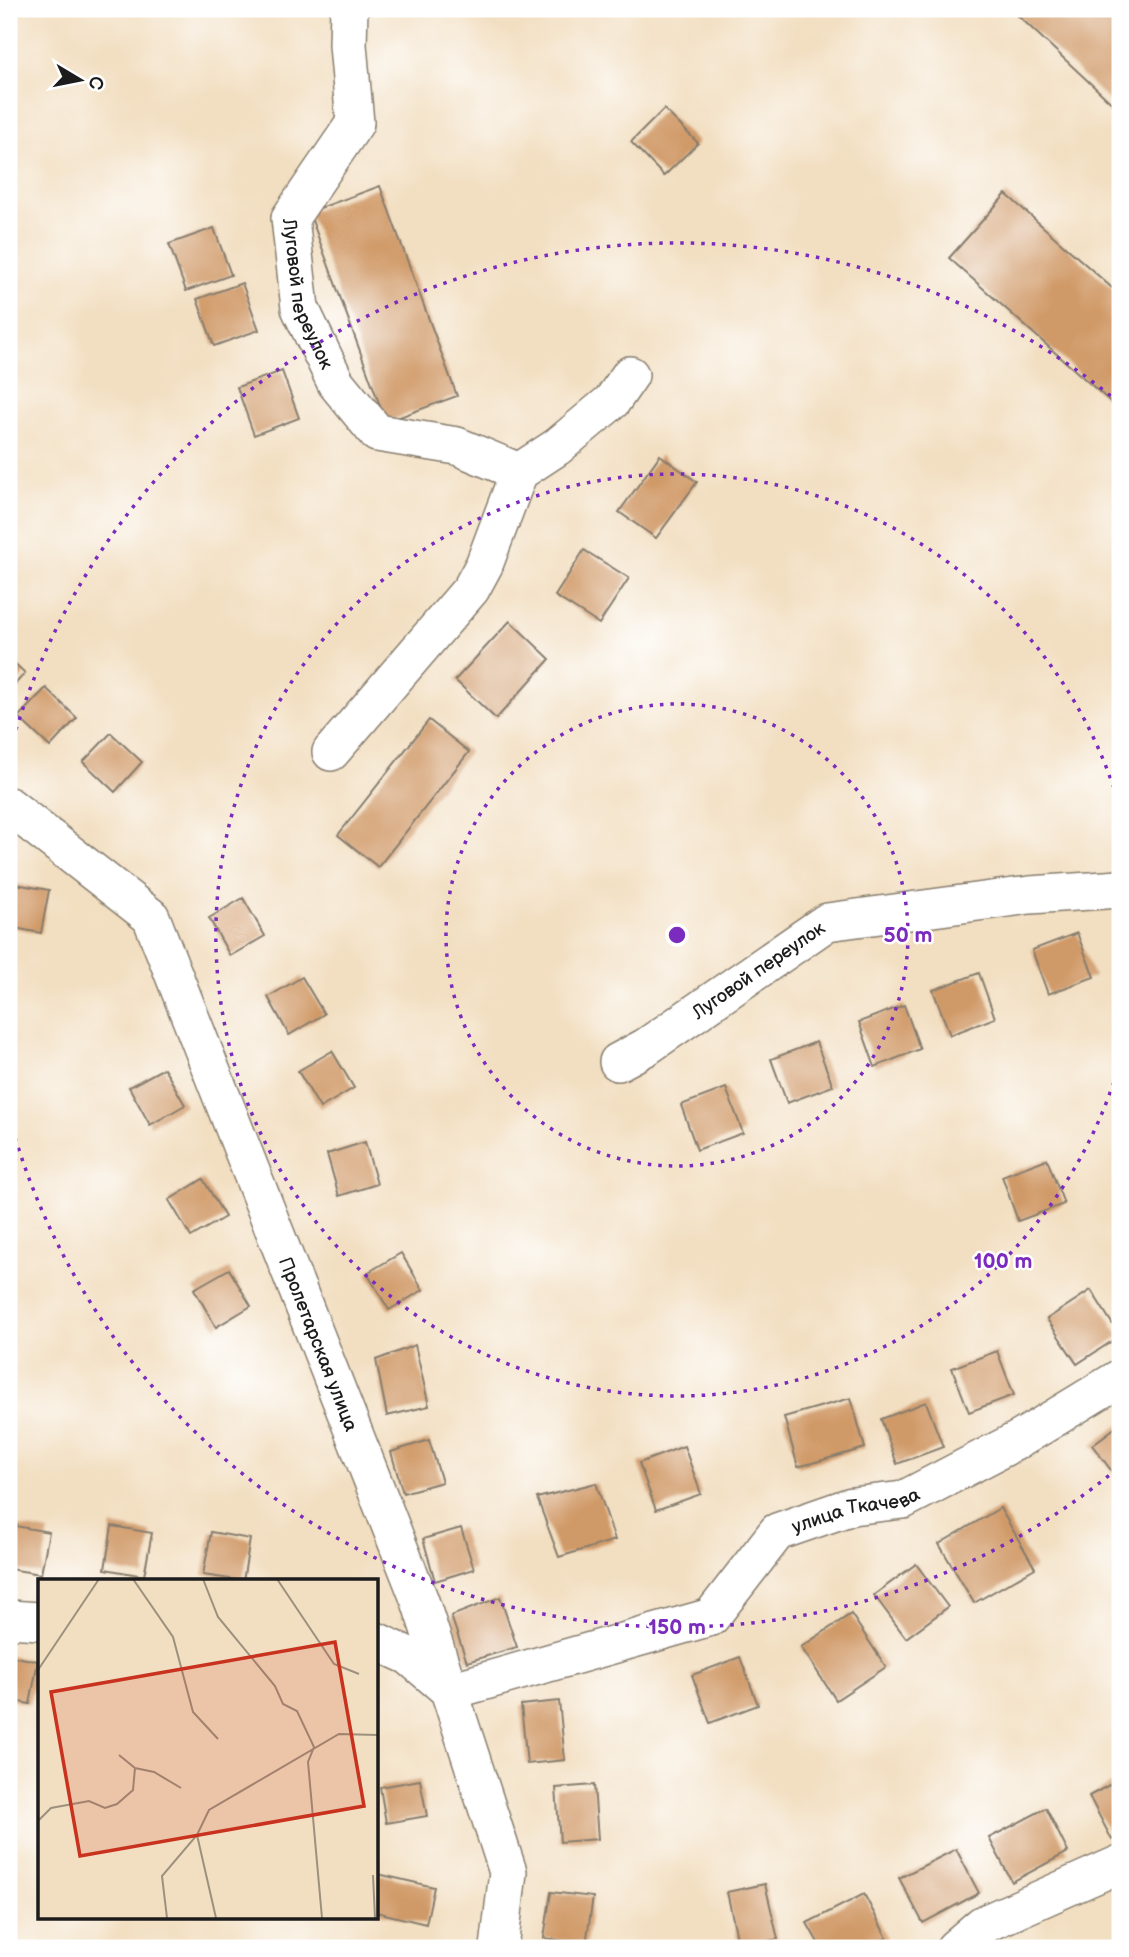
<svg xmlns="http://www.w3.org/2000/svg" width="1129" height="1957" viewBox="0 0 1129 1957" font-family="'Balsamiq Sans',sans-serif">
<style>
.building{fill:#d09a67}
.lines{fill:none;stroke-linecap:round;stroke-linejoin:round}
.street-casing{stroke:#877d6e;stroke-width:40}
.street{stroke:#fff;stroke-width:37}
.ring{fill:none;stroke:#7b2cbf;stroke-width:3.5;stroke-dasharray:3.5 7}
.labels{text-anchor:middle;stroke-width:5;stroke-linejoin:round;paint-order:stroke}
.street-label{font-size:19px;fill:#1c1c1c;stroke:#fff}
.inset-road{fill:none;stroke:#9c907e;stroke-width:2}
.view{fill:#c8321e;fill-opacity:0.15;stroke:#c8321e;stroke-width:3.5}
.inset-edge{fill:none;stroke:#1c1c1c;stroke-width:3.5}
.centre{fill:#7b2cbf;stroke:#fff;stroke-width:3.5}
.ring-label{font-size:21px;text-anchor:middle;font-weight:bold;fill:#7b2cbf;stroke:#fff;stroke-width:5;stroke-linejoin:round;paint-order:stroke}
</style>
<rect width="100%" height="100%" fill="#fff"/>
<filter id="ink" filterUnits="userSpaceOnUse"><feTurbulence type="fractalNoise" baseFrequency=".0143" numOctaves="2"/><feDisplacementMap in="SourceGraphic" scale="14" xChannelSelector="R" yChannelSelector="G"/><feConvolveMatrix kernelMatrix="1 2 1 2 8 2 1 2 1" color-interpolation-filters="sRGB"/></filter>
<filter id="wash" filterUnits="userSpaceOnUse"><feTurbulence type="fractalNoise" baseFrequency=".00686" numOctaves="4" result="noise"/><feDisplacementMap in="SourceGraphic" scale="28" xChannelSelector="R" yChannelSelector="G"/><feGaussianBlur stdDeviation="1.57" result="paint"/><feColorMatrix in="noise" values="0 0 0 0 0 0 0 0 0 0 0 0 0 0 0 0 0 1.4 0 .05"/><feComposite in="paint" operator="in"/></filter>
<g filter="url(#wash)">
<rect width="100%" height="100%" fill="#f2dec0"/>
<g id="blocks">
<g class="building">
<polygon points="1011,9 1120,9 1120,111"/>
<polygon points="664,109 698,143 664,176 631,142"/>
<polygon points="380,186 457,396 386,422 309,212"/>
<polygon points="1006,194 1120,295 1120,398 1114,405 949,258"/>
<polygon points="214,228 231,275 186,291 169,244"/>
<polygon points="242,283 259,330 214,346 197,299"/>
<polygon points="282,371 299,418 254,435 237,387"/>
<polygon points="660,455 697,482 656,538 619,512"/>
<polygon points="584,550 629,578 599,624 555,596"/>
<polygon points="510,621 550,659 496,719 455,680"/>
<polygon points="9,658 25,673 9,691"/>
<polygon points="46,688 77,718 50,747 18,717"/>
<polygon points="429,720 469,752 378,867 338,835"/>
<polygon points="111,733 142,762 115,792 83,762"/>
<polygon points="10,883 49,890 41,933 9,927"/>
<polygon points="243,898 265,936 230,956 209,918"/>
<polygon points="1077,933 1094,977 1048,994 1032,950"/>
<polygon points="979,973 995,1018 950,1035 933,990"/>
<polygon points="302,977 324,1014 289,1035 268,997"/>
<polygon points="904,1005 920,1049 875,1067 859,1022"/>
<polygon points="816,1042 833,1086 787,1103 771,1059"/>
<polygon points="332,1051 354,1088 320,1108 298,1071"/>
<polygon points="164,1068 185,1105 150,1125 129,1087"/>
<polygon points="726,1088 743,1133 697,1150 681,1105"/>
<polygon points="365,1142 377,1184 339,1196 327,1154"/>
<polygon points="1047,1159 1064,1204 1018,1221 1002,1176"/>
<polygon points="203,1179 225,1217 191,1237 169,1200"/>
<polygon points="401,1253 423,1290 389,1310 367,1273"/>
<polygon points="229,1269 251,1306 216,1327 194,1289"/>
<polygon points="1091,1290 1120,1336 1077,1364 1047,1319"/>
<polygon points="415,1345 429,1406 387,1416 376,1360"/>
<polygon points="997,1351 1014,1395 969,1412 952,1368"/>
<polygon points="851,1398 865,1448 798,1467 784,1417"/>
<polygon points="926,1402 943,1447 897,1464 881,1419"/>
<polygon points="1120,1424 1120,1482 1092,1445"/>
<polygon points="429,1440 442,1482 403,1493 391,1452"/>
<polygon points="684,1446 701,1494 656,1510 639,1463"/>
<polygon points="596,1483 615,1540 559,1557 537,1498"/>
<polygon points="1000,1508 1035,1568 974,1603 939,1544"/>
<polygon points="10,1525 49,1532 41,1574 9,1569"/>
<polygon points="112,1526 152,1533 144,1576 105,1569"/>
<polygon points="461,1528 474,1569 435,1581 423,1539"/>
<polygon points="211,1532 250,1539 243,1581 203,1575"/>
<polygon points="916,1564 948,1607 906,1638 874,1595"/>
<polygon points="500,1597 517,1647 467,1662 451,1616"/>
<polygon points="851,1614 886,1667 836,1700 801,1647"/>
<polygon points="9,1656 38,1661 30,1704 9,1700"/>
<polygon points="740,1657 758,1705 710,1723 692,1675"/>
<polygon points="559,1701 565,1760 527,1764 521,1705"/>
<polygon points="1120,1779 1120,1836 1112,1840 1089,1796"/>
<polygon points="420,1780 427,1816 386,1823 380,1787"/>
<polygon points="594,1785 598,1839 560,1842 556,1788"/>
<polygon points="1046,1808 1068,1852 1012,1882 989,1838"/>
<polygon points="956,1849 979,1893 923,1923 899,1878"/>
<polygon points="378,1874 434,1887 426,1924 376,1912"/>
<polygon points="765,1884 778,1939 739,1947 727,1892"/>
<polygon points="551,1892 593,1897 586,1944 544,1938"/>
<polygon points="864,1894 887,1938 867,1948 821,1948 807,1923"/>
<polygon points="367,1942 391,1947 391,1948 367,1948"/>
</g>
</g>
</g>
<g filter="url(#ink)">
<use href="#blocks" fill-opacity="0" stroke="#877d6e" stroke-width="2"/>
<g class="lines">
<defs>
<g id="street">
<path id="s1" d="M 349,9 L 348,45 L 355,123 L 290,218 L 300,308 L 336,383 L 377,433 L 457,446 L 519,472"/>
<polyline points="331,752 471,589 484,565 519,472 557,447 612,401 630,375"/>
<path id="s2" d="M 9,806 L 151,917 L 420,1601 L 508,1872 L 499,1948"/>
<path id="s3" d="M 618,1062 L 646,1047 L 827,922 L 1030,895 L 1120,889"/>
<polyline points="9,1619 40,1621"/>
<path id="s4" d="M 376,1641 L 409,1656 L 450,1691 L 711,1617 L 777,1532 L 852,1506 L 903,1500 L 1020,1439 L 1120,1378"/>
<polyline points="955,1948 982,1925 1120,1864"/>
</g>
</defs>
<use href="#street" class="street-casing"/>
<use href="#street" class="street"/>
</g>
</g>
<g class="ring">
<circle cx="677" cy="935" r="231"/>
<path d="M1120 1062A461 461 0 1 1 1120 808"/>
<path d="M1117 1469A692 692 0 0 1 10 1120M10 750A692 692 0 0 1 1117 401"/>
</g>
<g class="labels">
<g class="street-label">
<text dy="7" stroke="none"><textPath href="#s1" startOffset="308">Луговой переулок</textPath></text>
<text dy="7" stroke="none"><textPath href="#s3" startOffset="168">Луговой переулок</textPath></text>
<text dy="7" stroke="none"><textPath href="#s2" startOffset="639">Пролетарская улица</textPath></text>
<text dy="7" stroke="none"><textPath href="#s4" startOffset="551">улица Ткачева</textPath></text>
</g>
</g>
<g transform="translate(38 1579)">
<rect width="340" height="340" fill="#f2dec0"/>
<path class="inset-road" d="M 95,0 L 135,58 L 155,133 L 180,160M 165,0 L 180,38 L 237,107 L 245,125 L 259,132 L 276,168 L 270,183 L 284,339M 239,0 L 296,85 L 321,95M 0,91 L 61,0M 81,176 L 97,189 L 116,193 L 143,209M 0,242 L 13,229 L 51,222 L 67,229 L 79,225 L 95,211 L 97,189M 159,256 L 178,339M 335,296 L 337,339M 129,339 L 124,297 L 159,256 L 171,231 L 301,155 L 340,156"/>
<path class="view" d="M 297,63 L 326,227 L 42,277 L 13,113 Z"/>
<rect width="340" height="340" class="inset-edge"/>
</g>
<circle cx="677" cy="935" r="10" class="centre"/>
<g class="ring-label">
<text x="908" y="942">50 m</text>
<text x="1003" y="1268">100 m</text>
<text x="677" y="1634">150 m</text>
</g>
<rect width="1129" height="1957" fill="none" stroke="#fff" stroke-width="35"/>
<g transform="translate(80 80) rotate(100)" stroke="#ffffff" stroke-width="5" paint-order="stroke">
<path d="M0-5L12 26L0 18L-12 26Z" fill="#1c1c1c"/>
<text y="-10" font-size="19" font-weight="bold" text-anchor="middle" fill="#1c1c1c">С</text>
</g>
</svg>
